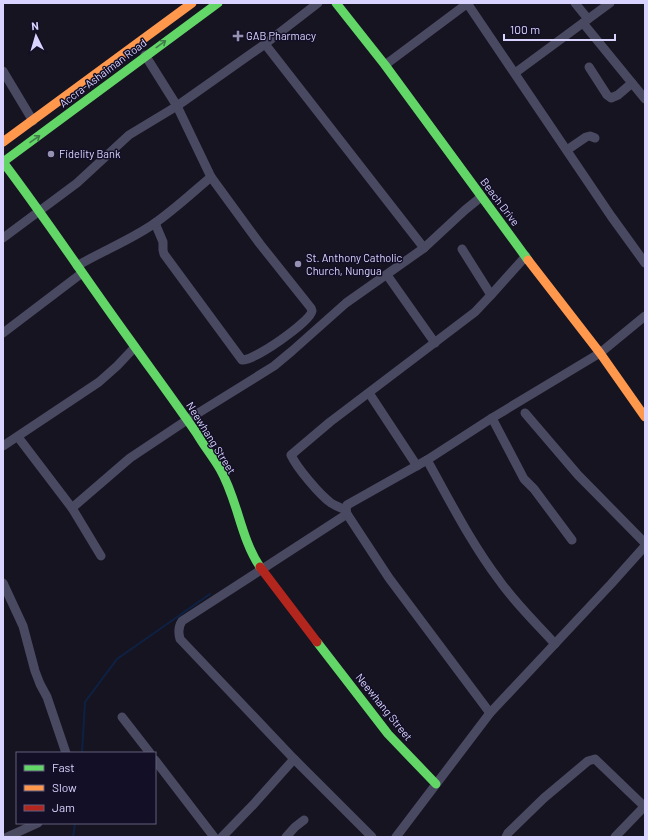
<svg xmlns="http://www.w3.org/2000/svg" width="648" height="840" viewBox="0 0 648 840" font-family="Barlow,sans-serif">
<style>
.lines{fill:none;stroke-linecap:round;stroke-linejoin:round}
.stream{stroke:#0d2144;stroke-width:2}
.street{stroke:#4a4962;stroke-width:9}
.fast{stroke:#63d668;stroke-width:9}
.slow{stroke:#ff974d;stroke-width:9}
.jam{stroke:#b3261e;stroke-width:9}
.oneway{stroke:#3f7c4a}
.poi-dot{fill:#9591b1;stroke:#130f26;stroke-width:1.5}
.labels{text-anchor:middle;stroke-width:3;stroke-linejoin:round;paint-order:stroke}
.poi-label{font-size:11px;fill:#d9d4ff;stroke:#130f26;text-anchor:start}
.street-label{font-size:11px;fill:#d9d4ff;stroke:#130f26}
</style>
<rect width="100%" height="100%" fill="#161421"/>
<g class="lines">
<g class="stream">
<polyline points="82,753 85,702 117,659 210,594"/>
<polyline points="73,837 75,823"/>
</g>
<g class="street">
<polyline points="467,3 611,216 645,263"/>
<polyline points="575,3 588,19"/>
<polyline points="583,23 645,99"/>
<polyline points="265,44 424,248"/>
<path d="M 145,55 L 177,106 L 211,177 L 260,244 L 311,308 L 312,311 C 310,322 254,361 242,360 L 164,254 L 163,250 L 163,242 L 155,223"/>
<polyline points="385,65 468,3"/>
<polyline points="589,67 607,95 611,98 618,95 632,83"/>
<polyline points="3,71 33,121"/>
<polyline points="515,73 610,3"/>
<polyline points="567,150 586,137 590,136 595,138"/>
<polyline points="3,238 77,183 129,135 177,106 265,44 318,3"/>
<polyline points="462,249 491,295"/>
<path d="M 77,266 C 102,251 131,240 155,223 C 175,209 193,192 211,177"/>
<polyline points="387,275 435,343"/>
<polyline points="3,333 82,273"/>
<polyline points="369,393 417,466"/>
<polyline points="525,413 578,475 645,543"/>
<polyline points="492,418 524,479 534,489 572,540"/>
<polyline points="18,437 72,508 101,556"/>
<polyline points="3,446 99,382 117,366 135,347"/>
<path d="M 427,460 C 450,501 471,543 499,580 C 515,603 536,623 555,644"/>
<polyline points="72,508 130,458 187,420 274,366 292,351 346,303 424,248 465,210 481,197"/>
<path d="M 346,510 C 341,508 336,506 331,503 C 319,494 297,468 291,455 L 330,422 L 475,312 L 491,295 L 526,256"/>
<path d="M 347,514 L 182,621 C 178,627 178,632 180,639 L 294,759 L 372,837"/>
<polyline points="3,583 23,626 35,671 40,684 47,697 66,753"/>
<polyline points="490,713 389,578 347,514 346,510 347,505 427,460 492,418 600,353 645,316"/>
<polyline points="122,717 150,753"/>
<polyline points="155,760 214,837"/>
<polyline points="7,837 38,823"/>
<polyline points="222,837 253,805 294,759"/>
<polyline points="286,837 295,827 304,820"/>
<polyline points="396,837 490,713 611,584 645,546"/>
<polyline points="506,837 508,833 544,798 588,761 595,759 645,807"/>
<polyline points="615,837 645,806"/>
</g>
<g class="fast">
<polyline points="336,3 385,65 528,260"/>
<path d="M 3,162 C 47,220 87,281 130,340 C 152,371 175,402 197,434 C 204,446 213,457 220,469 C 238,500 240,537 260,567"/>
<polyline points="3,162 218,3"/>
<polyline points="317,642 388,734 436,784"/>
</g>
<g class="slow">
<polyline points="3,142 192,3"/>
<polyline points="528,260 600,353 645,417"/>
</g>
<polyline class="jam" points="260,567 317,642"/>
</g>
<defs><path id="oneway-shaft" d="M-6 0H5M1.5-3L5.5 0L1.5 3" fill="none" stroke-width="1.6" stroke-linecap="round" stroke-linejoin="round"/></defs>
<g class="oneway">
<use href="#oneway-shaft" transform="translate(161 44) rotate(-36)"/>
<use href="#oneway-shaft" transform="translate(35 139) rotate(-35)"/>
</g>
<g class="poi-dot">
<path d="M236 30h4v4h4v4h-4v4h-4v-4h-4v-4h4z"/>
<circle cx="51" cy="154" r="4"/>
<circle cx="298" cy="264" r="4"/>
</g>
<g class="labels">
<g class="poi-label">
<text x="246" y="40">GAB Pharmacy</text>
<text x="59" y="158">Fidelity Bank</text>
<text x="306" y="262">St. Anthony Catholic<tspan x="306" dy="13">Church, Nungua</tspan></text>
</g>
<g class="street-label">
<text transform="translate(103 73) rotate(-37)" y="4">Accra-Ashaiman Road</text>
<text transform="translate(500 202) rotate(53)" y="4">Beach Drive</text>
<text transform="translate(211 438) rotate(58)" y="4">Neewhang Street</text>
<text transform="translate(384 707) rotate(51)" y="4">Neewhang Street</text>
</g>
</g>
<rect width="648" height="840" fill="none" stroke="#d9d4ff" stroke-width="8"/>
<rect x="16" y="752" width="140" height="72" fill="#130f26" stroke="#625e7d"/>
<rect x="24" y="765" width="20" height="6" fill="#63d668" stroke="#625e7d"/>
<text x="52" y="772" font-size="12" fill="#d9d4ff">Fast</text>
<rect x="24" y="785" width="20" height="6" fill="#ff974d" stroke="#625e7d"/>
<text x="52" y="792" font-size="12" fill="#d9d4ff">Slow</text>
<rect x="24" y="805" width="20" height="6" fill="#b3261e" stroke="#625e7d"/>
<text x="52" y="812" font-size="12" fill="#d9d4ff">Jam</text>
<g transform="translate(36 36) rotate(355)" stroke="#130f26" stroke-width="3" paint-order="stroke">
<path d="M0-3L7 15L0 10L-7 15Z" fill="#d9d4ff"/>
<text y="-6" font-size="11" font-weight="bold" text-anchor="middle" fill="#d9d4ff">N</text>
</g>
<path d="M504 34v6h111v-6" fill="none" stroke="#d9d4ff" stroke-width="2"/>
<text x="510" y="34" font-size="12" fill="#d9d4ff" stroke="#130f26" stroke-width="3" paint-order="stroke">100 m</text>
</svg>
